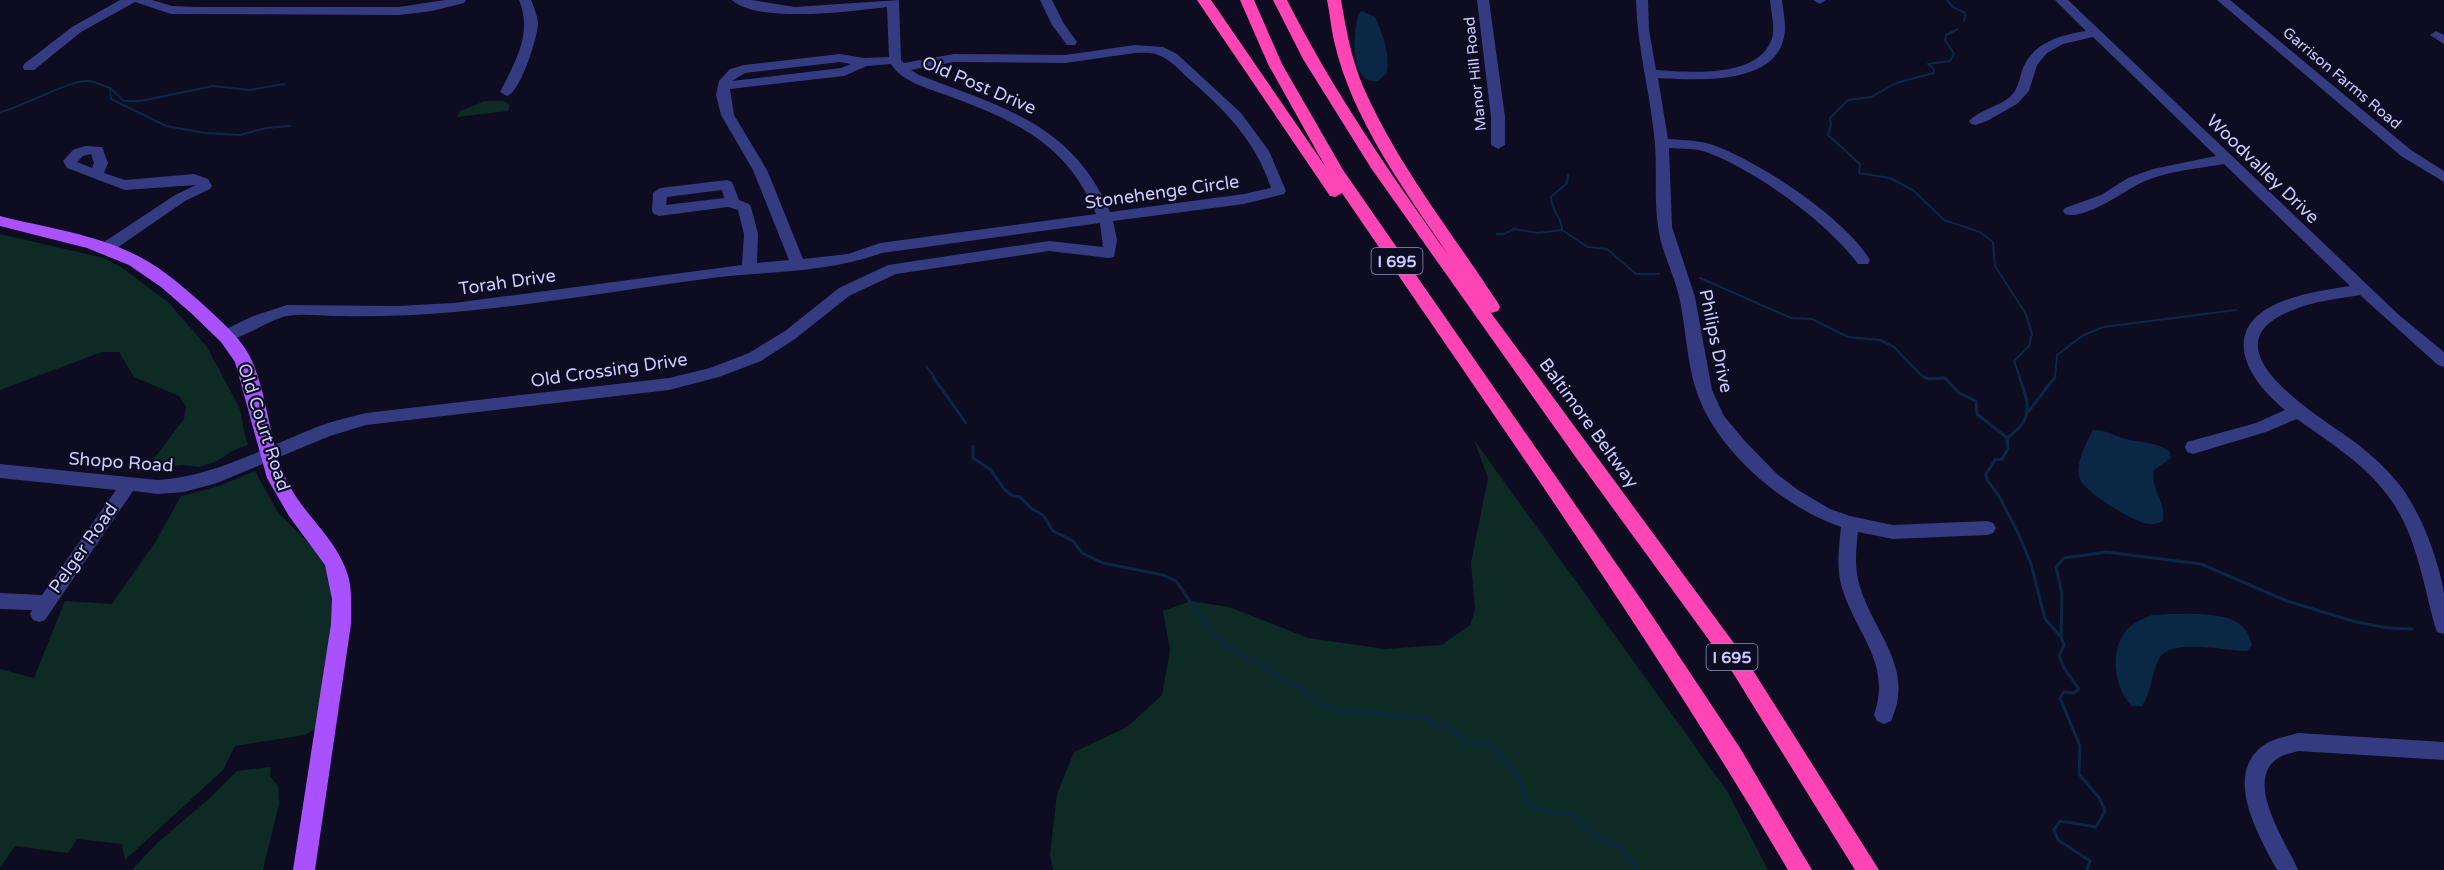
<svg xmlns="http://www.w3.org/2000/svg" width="2444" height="870" viewBox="0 0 2444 870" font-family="'Varela Round',sans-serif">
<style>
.green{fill:#0e2a25}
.water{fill:#0a2845}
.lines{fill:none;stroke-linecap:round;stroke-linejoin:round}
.stream-far1{stroke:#0a2845;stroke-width:2}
.stream{stroke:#0a2845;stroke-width:3}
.minor{fill:#343b81;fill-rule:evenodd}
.major{fill:#a951ff;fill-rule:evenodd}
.highway{fill:#ff45b5;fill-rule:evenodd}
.labels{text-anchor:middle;stroke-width:4.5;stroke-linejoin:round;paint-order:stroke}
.far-street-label{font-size:15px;fill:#cacbff;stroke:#0d0c20}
.shield{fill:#0d0c20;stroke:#9192bc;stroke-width:1.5}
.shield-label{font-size:16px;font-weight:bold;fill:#cacbff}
.street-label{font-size:18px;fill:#cacbff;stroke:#0d0c20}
</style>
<rect width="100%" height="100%" fill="#0d0c20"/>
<g class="green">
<polygon points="485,101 504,101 510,105 508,111 457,117 460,111"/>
<path d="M 0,234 L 104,258 L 121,267 L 169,303 L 207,347 L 239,407 C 243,420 243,431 248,445 L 234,450 L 217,461 L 199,467 L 182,465 L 146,469 L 184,419 L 186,407 L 179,396 L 134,377 L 119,352 L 102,352 L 0,390 Z"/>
<polygon points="1474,440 1727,791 1768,870 1053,870 1050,855 1057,794 1074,752 1127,727 1162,695 1170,650 1163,611 1191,601 1229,607 1308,638 1385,649 1442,645 1470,625 1475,610 1471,562 1488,478"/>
<polygon points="255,471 279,514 321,555 330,578 334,630 315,729 305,735 235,746 223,770 125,860 122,844 77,839 68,853 15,846 0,868 0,669 34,678 65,601 112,604 156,541 181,496 219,486"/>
<polygon points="271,767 270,776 278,786 279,804 263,870 132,870 157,843 210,798 237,771"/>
</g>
<g class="water">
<path d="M 1362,11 L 1375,17 C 1383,34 1390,55 1387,73 L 1378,81 C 1348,85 1353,30 1359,13 Z"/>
<path d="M 2093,430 C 2106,430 2113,435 2125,439 C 2141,443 2156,441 2170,452 L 2171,458 L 2154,470 C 2149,487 2169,507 2162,522 C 2158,523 2153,525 2149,524 C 2133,522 2086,493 2080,479 C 2074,466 2087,441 2093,430 Z"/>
<path d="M 2152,615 C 2175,614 2229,609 2244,628 C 2248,632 2250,639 2252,645 L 2247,651 C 2227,651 2172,638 2160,657 C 2151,673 2152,691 2142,706 L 2132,706 C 2115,690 2109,652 2125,632 C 2132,623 2142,619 2152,615 Z"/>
</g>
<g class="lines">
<g class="stream-far1">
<polyline points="1947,0 1953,7 1965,13 1964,21"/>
<polyline points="1958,29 1946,35 1945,40 1954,54 1950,61 1928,64 1933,68 1934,73 1896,83 1871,97 1848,100 1830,118 1831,125 1828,135 1860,164 1859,173 1890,178 1914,191 1944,220 1980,232 1993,242 1995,266 2026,314 2032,334 2029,346 2014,361 2020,378"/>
<polyline points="110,88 124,101 141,101 213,86 250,90 284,84"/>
<path d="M 0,112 C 21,108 71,79 88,81 C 95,81 103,86 110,88 L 111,99 L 166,126 L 205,133 L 240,135 L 266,128 L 290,126"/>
<path d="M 1562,230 C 1562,217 1551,210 1551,197 L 1567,183 L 1568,175"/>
<polyline points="1497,234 1504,234 1514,229 1538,233 1562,230 1588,247 1607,249 1636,274 1659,274"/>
<polyline points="1700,278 1791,318 1812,319 1848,337 1880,340 1894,347 1921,375 1927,378"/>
<polyline points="926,366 935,378"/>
<polyline points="2055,378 2057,355 2082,336 2103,327 2236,310"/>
</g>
<g class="stream">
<polyline points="933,377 966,423"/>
<polyline points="1924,377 1929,379 1945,378 1959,393 1976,401 1977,414 2007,438"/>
<path d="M 2019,377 C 2030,405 2034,419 2007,438 L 2008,449 L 2002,459 L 1995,460 L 1986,474 L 1987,480 L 1999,496 L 2019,535 L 2031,564 L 2045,619 L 2061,637 L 2064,645 L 2059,656 L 2064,668 L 2079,689 L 2074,693 L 2064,692 L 2060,698 L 2080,746 L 2079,774 L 2100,799 L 2105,811 L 2096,827 L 2060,821 L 2054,830 L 2058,840 L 2090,861 L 2087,870"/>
<polyline points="2029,411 2055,377"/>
<polyline points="973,446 973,458 991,470 1004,489 1013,496 1020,497 1032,509 1043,515 1053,531 1073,541 1082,553 1103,563 1163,575 1176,581 1212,633 1229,648 1303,690 1317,702 1331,709 1424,719 1448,727 1466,742 1486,744 1496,750 1517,774 1526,802 1547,812 1574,815 1599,839 1619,847 1637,870"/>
<polyline points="2061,636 2062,594 2056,567 2064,558 2106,552 2201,564 2287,601 2356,622 2388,628 2412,629"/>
</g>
<g class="minor">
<polygon points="120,0 152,0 172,6 196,7 399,7 445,0 466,0 464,3 432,11 399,15 171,14 135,2 81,32 34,70 24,70 23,67 24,64 72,27"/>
<path d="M 519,0 L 531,0 C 534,7 537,15 538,23 C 538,37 520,93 507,96 L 500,92 C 515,62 533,33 519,0 Z"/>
<path d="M 732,0 L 751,0 L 795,7 L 899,0 L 901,60 L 904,63 L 954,54 L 1065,55 L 1135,45 L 1163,47 L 1177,54 L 1241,113 L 1269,151 L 1286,191 L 1284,194 L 1244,204 L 1113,221 L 1117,240 L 1114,257 L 1109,258 L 1049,251 L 896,274 L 849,296 L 795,339 L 761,361 L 719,377 L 669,390 L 366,425 L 330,436 L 217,483 L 184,492 L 158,494 L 133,491 L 45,620 L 39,622 L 33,620 L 30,614 L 32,610 L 0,609 L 0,593 L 42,595 L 116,490 L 0,478 L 0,464 L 158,480 C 215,476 264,448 317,427 C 333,421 350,417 366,413 L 669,378 L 710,368 L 749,353 L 785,331 L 839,288 L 888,265 L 1049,241 L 1103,247 L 1100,223 L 882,253 C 827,273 770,271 712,278 C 589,294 466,319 341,316 C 324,316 303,313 287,316 C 269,319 234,345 220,340 L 217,336 L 220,332 L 253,316 L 287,305 L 397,306 L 454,303 L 742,265 L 744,234 L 738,210 L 728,207 L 659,216 L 654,214 L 652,211 L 653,193 L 660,188 L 727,180 L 732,182 L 739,200 L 749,204 L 751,207 L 758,234 L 757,263 L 789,260 L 753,170 L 721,115 L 716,95 L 719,81 L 730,69 L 744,65 L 840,54 L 864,58 L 889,57 L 887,7 C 853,11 758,24 732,0 ZM 1135,53 C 1142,53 1152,52 1158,55 C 1170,59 1179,70 1188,78 C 1224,109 1256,141 1271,188 L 1244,194 L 1110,212 C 1072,123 1001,107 919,75 L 911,70 L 954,62 L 1065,63 ZM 840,62 L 851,64 L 841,68 L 732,81 L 745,73 ZM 891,64 C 902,82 927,88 946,95 C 1014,120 1067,143 1096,214 L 880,243 L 848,254 L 803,259 L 767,170 L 734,115 L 730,89 L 844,76 L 867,66 ZM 722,190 L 724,198 L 666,205 L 667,197 Z"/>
<polygon points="1040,0 1052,0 1064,24 1077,42 1075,45 1067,45 1052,25"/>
<polygon points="1477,0 1489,0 1505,117 1505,145 1498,149 1491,145 1491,117"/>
<path d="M 1636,0 L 1648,0 L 1649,30 L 1656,70 C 1689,72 1755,79 1771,41 C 1776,29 1771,13 1770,0 L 1782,0 C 1783,12 1787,25 1784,37 C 1775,86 1694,80 1658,78 L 1668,139 C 1681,140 1697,140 1710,144 C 1756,159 1845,218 1870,260 L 1868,264 L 1858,264 C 1828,223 1754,169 1706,152 C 1695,148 1681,149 1669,148 L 1672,227 L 1695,297 L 1712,390 L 1724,416 L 1744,440 L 1777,474 L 1798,490 L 1830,509 L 1850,516 L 1893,525 L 1987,521 L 1993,523 L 1996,528 L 1993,533 L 1987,535 L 1893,539 L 1858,532 C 1856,550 1854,569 1860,587 C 1875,635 1915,668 1891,721 L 1884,724 L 1877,721 L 1874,715 C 1892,663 1856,634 1842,588 C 1836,568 1839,547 1841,527 C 1783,507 1716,451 1696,390 C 1687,362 1686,330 1680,301 C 1675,275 1661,252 1658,226 C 1654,199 1657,171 1655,144 C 1651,95 1637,49 1636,0 Z"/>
<polygon points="1813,0 1826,0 1820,4"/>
<path d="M 2055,0 L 2068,0 L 2399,315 L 2444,352 L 2444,367 L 2438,365 L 2360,295 C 2337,299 2314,301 2293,310 C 2198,347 2322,417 2356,443 C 2373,456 2389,471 2402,488 C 2422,516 2438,558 2444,593 C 2444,606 2444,621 2444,634 L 2437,632 L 2435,626 C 2423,583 2416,532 2388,496 C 2364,463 2330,443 2297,419 L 2266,432 L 2193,454 L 2187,452 L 2185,447 L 2187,442 L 2256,423 L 2285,410 C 2267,395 2248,375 2244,351 C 2238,300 2315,292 2350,286 L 2224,164 C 2196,169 2163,171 2137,185 C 2120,194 2085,220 2065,214 L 2063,211 L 2065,208 L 2101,195 L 2128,178 L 2153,169 L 2216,156 L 2093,37 L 2063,44 L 2047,53 L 2037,65 L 2029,91 L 2017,104 L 1987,121 L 1976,125 L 1971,124 L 1969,121 C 1979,110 1998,107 2010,97 C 2019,88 2019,79 2023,68 C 2034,42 2061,35 2086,31 Z"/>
<polygon points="2217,0 2230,0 2411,150 2444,171 2444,182 2401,156"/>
<polygon points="2436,31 2444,35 2444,44 2430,35"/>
<path d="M 85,146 L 102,147 L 108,163 L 104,173 L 125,180 L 194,174 L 208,179 L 212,186 L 210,189 L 185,201 L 111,252 L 101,252 L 99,248 L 101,244 L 175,195 L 196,185 L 125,190 L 67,168 L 63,161 L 73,150 ZM 91,154 L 94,163 L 92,168 L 77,162 L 83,156 Z"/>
<path d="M 2298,733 L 2444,742 L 2444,760 L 2298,751 C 2292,753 2285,754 2280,757 C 2241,779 2287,843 2298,870 L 2277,870 C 2259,836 2220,772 2267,743 C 2276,738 2288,736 2298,733 Z"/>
</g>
<path class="major" d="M 0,216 C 46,228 97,234 140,257 C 165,270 187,290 208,309 C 225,325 243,340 252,361 C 269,400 269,445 288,483 C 305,517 339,540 349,579 C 352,593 351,609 351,624 L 315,870 L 293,870 L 331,624 L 332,599 L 325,565 L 289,516 L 267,478 L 235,362 L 221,342 L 191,313 L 161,287 L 129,265 L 87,248 L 0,226 Z"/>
<g class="highway">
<path d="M 1197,0 L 1211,0 L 1325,166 L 1268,64 L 1240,0 L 1254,0 L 1282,64 L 1343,170 L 1647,608 L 1740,748 L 1812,870 L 1788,870 C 1651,637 1494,416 1342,193 L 1335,197 L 1330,196 Z"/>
<path d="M 1273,0 L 1287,0 C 1333,91 1390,173 1449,256 C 1405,190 1352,120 1334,41 C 1331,28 1330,14 1327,0 L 1341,0 C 1346,29 1351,57 1362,84 C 1396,163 1451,231 1498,303 L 1500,307 L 1498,311 L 1491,313 L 1747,661 L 1879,870 L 1855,870 L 1733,673 L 1577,459 L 1371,168 L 1303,59 Z"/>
</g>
</g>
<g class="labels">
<g class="far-street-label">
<text transform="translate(1475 74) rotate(-96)" y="5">Manor Hill Road</text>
<text transform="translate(2342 78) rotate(40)" y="5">Garrison Farms Road</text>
</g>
<g class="shield">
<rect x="1371.5" y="248" width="51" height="26" rx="4.5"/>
<rect x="1706.5" y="644" width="51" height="26" rx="4.5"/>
</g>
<g class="shield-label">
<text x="1397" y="267">I 695</text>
<text x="1732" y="663">I 695</text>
</g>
<g class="street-label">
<text transform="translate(979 85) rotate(23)" y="6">Old Post Drive</text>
<text transform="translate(2263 169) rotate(44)" y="6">Woodvalley Drive</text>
<text transform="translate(1162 192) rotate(-8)" y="6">Stonehenge Circle</text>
<text transform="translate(507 282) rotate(-8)" y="6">Torah Drive</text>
<text transform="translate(1716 341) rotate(78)" y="6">Philips Drive</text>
<text transform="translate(609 370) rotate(-8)" y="6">Old Crossing Drive</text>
<text transform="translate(1589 423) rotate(54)" y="6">Baltimore Beltway</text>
<text transform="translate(264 427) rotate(72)" y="6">Old Court Road</text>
<text transform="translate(121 462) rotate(4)" y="6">Shopo Road</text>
<text transform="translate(83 548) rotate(-55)" y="6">Pelger Road</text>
</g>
</g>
</svg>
